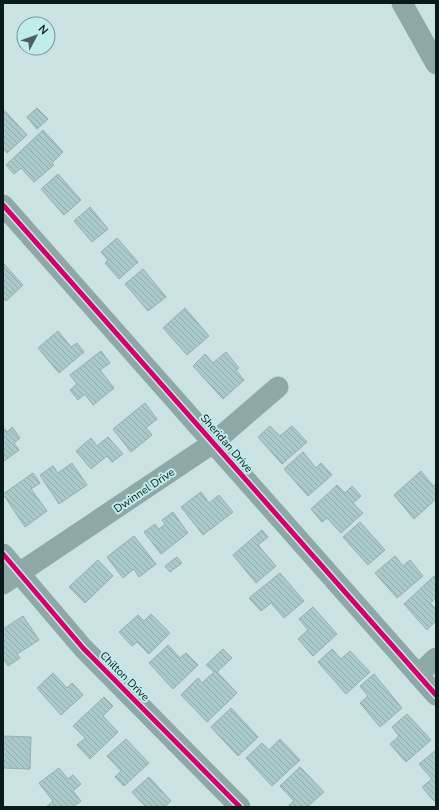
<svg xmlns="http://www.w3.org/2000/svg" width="439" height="810" viewBox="0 0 439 810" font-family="'Nunito Sans',sans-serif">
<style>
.building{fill:url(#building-back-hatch);stroke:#9aadac}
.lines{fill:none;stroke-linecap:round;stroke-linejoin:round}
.minor{stroke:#8ea8a6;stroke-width:21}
.cycleway-casing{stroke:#c0edea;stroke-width:8}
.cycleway{stroke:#d6006c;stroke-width:5}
.labels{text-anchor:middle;stroke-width:4;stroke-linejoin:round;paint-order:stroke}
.street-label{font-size:11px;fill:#081a19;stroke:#c0edea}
</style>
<defs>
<pattern id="building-back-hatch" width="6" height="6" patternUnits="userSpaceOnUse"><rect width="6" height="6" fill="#a9cac9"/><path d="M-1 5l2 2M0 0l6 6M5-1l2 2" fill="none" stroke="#90adac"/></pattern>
</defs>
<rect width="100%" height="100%" fill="#cae2e1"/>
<g class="building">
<polygon points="37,108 48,119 37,129 27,117"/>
<polygon points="3,109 27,135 7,153 3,148"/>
<polygon points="43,130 63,152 52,163 54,165 34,182 21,168 14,174 6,165"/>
<polygon points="58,174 81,200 64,215 41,189"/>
<polygon points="90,207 108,229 92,242 74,221"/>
<polygon points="117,238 138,262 119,279 105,263 108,260 101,252"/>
<polygon points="3,263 23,285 6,301 3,298"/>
<polygon points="143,269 166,297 148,311 125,284"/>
<polygon points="185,308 209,336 187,355 163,328"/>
<polygon points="58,331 71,347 77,343 84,352 59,373 38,348"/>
<polygon points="101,351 110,363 100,370 114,388 93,405 85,394 78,400 70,390 77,384 70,375"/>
<polygon points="226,352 239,368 236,370 244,380 223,399 193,366 205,354 213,363"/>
<polygon points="145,403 157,419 146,428 152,435 131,452 113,429"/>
<polygon points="270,426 280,436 292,426 307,442 282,464 258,437"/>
<polygon points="3,427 7,432 12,427 20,438 14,443 19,450 3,462"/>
<polygon points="108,437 123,454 112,462 107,456 91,469 76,451 91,438 97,446"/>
<polygon points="303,452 316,468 321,463 332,475 308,496 284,469"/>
<polygon points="72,463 87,485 59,504 40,475 53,466 58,473"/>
<polygon points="421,471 433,486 436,483 436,499 414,519 394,495"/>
<polygon points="33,473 40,483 31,489 47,511 25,527 3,494"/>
<polygon points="337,485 345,493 352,486 361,496 353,503 363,513 341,533 327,518 322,522 311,509"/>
<polygon points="201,492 209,503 219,495 233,512 203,535 181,507"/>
<polygon points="173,512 188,533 161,554 144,532 155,524 159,529 165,524 162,520"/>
<polygon points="360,522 385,550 368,565 343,537"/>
<polygon points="262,530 268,537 258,545 276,566 256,583 233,555"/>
<polygon points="134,536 156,564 139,577 134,569 123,578 107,557"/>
<polygon points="395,556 403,566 410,560 423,576 397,598 375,573"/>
<polygon points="177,557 182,563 170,572 165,566"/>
<polygon points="98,560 113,576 85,603 69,587"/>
<polygon points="280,573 304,601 284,618 271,603 261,611 249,598"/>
<polygon points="434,576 436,578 436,598 430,603 436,609 436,621 427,630 404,604"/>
<polygon points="313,607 337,634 313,656 298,639 308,630 299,619"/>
<polygon points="151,614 170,633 149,654 137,642 132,646 119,632 138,615 144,621"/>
<polygon points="23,616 39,640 17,654 20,658 8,666 3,658 3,629"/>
<polygon points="168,645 180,658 186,653 198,665 173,689 149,663"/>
<polygon points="223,649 232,658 217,672 237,693 207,722 181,695 198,678 202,683 214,672 206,665"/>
<polygon points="332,649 341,659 350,651 370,672 346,694 318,662"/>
<polygon points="53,673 67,688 72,683 83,695 61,715 37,688"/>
<polygon points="374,674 402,708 380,727 360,703 368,696 360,686"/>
<polygon points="104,697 113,706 103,716 118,732 90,759 77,745 85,738 73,726"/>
<polygon points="231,708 258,737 238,756 211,727"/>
<polygon points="407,714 431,740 406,762 390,744 399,736 392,727"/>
<polygon points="3,736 31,737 30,769 3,768"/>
<polygon points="126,739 149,763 124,786 115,777 121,771 107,756"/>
<polygon points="280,739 300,760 272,786 246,758 262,743 269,750"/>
<polygon points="436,750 436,799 434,801 422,787 432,779 419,764"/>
<polygon points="300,767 324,792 307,807 290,807 289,805 294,801 280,786"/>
<polygon points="59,768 68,779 73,775 81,784 73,791 81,801 73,807 46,807 53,801 39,783"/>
<polygon points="149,777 171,801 164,807 146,807 132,792"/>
</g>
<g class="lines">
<g class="minor">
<polyline points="402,3 436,64"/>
<polyline points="3,205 436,695"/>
<polyline points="3,554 83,648 240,807"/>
<polyline points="3,584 213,443 278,387"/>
<polyline points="418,675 436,658"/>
</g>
<defs>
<g id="cycleway">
<polyline points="3,205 436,695"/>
<polyline points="3,554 83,648 240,807"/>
</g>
</defs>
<use href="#cycleway" class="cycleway-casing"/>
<use href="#cycleway" class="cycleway"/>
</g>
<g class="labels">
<g class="street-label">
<text transform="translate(227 443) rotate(49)" y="4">Sheridan Drive</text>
<text transform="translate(144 490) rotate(-34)" y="4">Dwinnel Drive</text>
<text transform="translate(125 676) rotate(45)" y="4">Chilton Drive</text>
</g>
</g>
<rect width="439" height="810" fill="none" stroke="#081a19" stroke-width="8"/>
<g transform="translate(36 36) rotate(49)"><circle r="19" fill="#c0edea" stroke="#769996"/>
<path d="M0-3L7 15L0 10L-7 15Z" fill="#4c605f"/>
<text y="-6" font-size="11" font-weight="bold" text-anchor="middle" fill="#081a19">N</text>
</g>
</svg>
